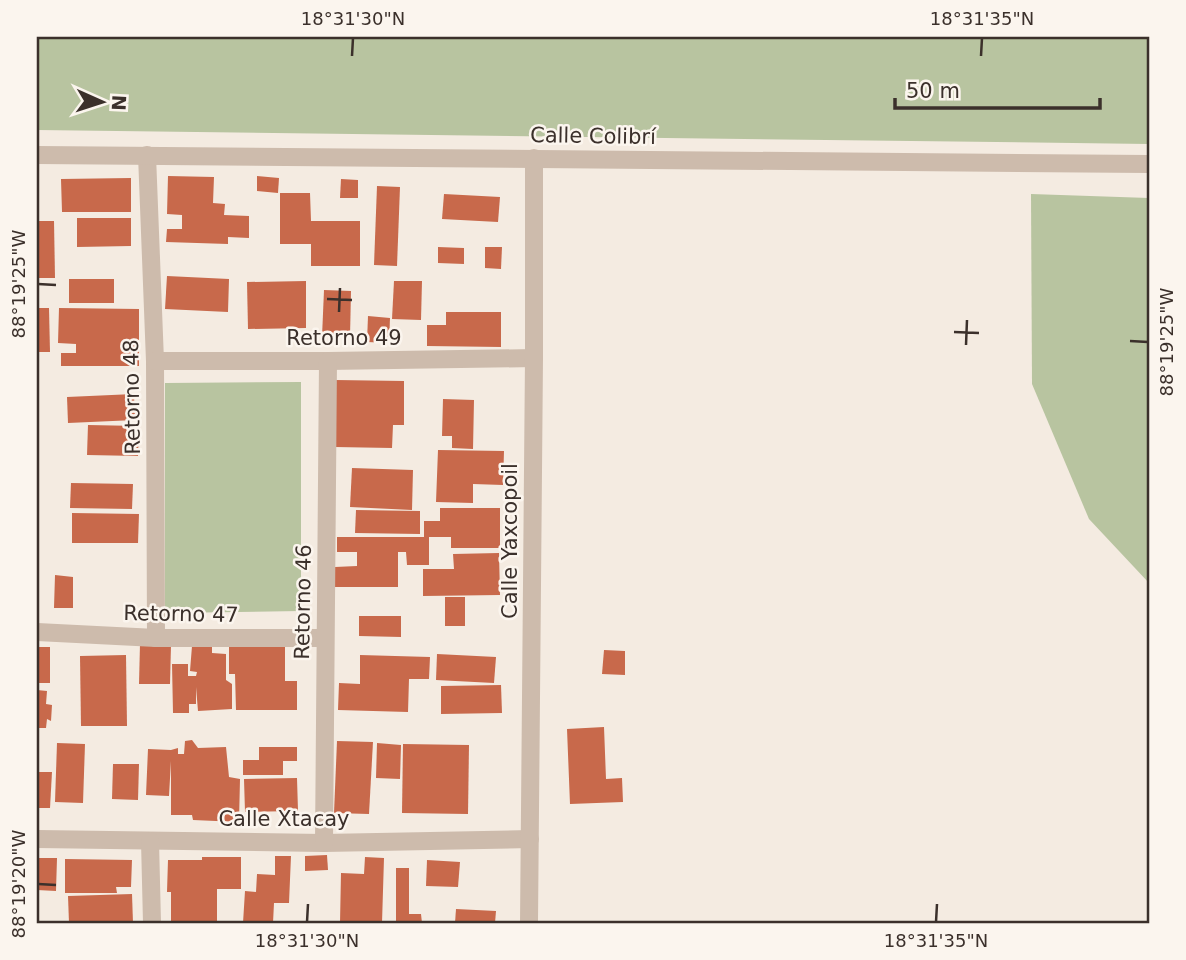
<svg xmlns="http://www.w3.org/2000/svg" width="1186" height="960" viewBox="0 0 1186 960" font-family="'DejaVu Sans',sans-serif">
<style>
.green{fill:#b8c4a0}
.building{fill:#c8694b}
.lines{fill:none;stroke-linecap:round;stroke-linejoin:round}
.minor{stroke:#cdbbac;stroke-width:18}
.tertiary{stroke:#cdbbac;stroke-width:18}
.ticks{fill:none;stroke:#3b302b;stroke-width:2.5}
.labels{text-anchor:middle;stroke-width:5;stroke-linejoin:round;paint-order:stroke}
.street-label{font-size:21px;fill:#3b302b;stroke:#fbf5ee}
.neatline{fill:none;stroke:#3b302b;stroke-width:2.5}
.ticks-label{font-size:18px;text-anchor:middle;fill:#3b302b}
</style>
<rect width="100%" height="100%" fill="#f4ebe1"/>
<g class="green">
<polygon points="37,37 1149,37 1149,144 37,130"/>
<polygon points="1031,194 1149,198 1149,583 1089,519 1032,384"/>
<polygon points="301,382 301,611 165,613 165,383"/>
</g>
<g class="building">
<polygon points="168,176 214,177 213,203 225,204 224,215 249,216 249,238 228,237 228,244 166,242 167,229 182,229 182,215 167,214"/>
<polygon points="257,176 279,178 278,193 257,191"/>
<polygon points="131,178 131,212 62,212 61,179"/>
<polygon points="341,179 358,180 358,198 340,198"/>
<polygon points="377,186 400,187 397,266 374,265"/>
<polygon points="280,193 310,193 311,221 360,221 360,266 311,266 311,244 280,244"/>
<polygon points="444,194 500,197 498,222 442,219"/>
<polygon points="77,218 131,218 131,246 77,247"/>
<polygon points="37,221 54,221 55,278 37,278"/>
<polygon points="438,247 464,248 464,264 438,263"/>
<polygon points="485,247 502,247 501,269 485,268"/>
<polygon points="167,276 229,279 228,312 165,309"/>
<rect x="69" y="279" width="45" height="24"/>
<polygon points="306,281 306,328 248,329 247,282"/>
<polygon points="394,281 422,281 421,320 392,319"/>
<polygon points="324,290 351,291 350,337 322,337"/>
<polygon points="37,308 49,308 50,352 37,352"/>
<polygon points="59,308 139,309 139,366 61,366 61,353 76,353 76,344 58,343"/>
<polygon points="446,312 501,312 501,347 427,346 427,325 446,325"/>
<polygon points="368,316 390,318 389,343 367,342"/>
<polygon points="335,380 404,381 404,425 393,425 392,448 335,447"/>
<polygon points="134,394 135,420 68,423 67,397"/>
<polygon points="443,399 474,400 473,449 452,448 452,436 442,436"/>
<polygon points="88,425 139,426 138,456 87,455"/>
<polygon points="438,450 504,451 503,485 473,484 473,503 436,502"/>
<polygon points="352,468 413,470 412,510 350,507"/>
<polygon points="71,483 133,484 132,509 70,508"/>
<polygon points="440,508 500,508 500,548 451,548 451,537 429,537 429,565 407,565 406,552 398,552 398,587 335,587 335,567 357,566 357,552 337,552 337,537 424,537 424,521 440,521"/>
<polygon points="356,510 420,511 420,534 355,533"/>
<polygon points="72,513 139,514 138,543 72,543"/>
<polygon points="499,553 500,595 423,596 423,569 454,569 453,554"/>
<polygon points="55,575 73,577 73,608 54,608"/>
<rect x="445" y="597" width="20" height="29"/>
<polygon points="359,616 401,616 401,637 359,636"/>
<polygon points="140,644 171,645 170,684 139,684"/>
<polygon points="192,646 212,646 212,653 226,654 226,680 232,684 232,709 198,711 196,687 196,704 189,704 189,713 173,713 172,664 188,664 188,676 196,676 197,672 190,671"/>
<polygon points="285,646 285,681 297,681 297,710 236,710 235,674 229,674 229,647"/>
<rect x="37" y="647" width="13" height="36"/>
<polygon points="604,650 625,651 625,675 602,674"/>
<polygon points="437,654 496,657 494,683 436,680"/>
<polygon points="126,655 127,726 81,726 80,656"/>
<polygon points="360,655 430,657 429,679 409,679 408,712 338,710 339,683 360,684"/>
<polygon points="501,685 502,713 441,714 441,686"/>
<polygon points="37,690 47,691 46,704 52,705 51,721 47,719 46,728 37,728"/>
<polygon points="604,727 606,779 622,778 623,802 570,804 567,729"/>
<polygon points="192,740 198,748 226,747 229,777 240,779 239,822 193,820 192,815 171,815 171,761 169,796 146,795 148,749 171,750 178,748 178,754 184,754 185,741"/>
<polygon points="337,741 373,742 369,814 334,813"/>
<polygon points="57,743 85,744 83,803 55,802"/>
<polygon points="377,743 401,745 400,779 376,778"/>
<polygon points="403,744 469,745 468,814 402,813"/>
<polygon points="259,747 297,747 297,761 283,761 283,775 243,775 243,760 259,760"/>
<polygon points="113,764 139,764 138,800 112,799"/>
<polygon points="37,772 52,772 50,808 37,808"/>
<polygon points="297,778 298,811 245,812 244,779"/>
<polygon points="327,855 328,870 305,871 305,856"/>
<polygon points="275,856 291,856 289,903 274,903 273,923 243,923 245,891 256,892 257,874 275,875"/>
<polygon points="202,857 241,857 241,889 217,889 217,923 171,923 171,892 167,892 168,860 202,860"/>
<polygon points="365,857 384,858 382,923 340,923 341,873 364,874"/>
<polygon points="37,858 57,858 56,891 37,890"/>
<polygon points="65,859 132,860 131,887 116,887 117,893 65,893"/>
<polygon points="427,860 460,862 458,887 426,886"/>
<polygon points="396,868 409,868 409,914 421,914 422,923 396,923"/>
<polygon points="132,894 133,923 69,923 68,896"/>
<polygon points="456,909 496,911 495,923 455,923"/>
</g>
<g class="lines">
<g class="minor">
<polyline points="147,155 155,361 156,638"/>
<polyline points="155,361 328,361 534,358"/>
<polyline points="37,632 156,638 325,638"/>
<polyline points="37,839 324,843 530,839"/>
<polyline points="150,841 152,923"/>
<polyline points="324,843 328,361"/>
<polyline points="529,923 534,358 534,158"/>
</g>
<polyline class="tertiary" points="37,155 1149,164"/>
</g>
<path class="ticks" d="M 352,56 L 353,38M 981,56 L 982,38M 38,284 L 56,285M 327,299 L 352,300M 339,312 L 340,288M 954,332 L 979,333M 1130,341 L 1148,342M 966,345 L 967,320M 38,884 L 56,885M 307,922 L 308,904M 936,922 L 937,904"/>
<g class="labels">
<g class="street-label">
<text transform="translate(593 136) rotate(1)" y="7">Calle Colibrí</text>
<text x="344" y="345">Retorno 49</text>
<text transform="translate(132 397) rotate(-91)" y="7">Retorno 48</text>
<text transform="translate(510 541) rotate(-90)" y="7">Calle Yaxcopoil</text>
<text transform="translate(303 602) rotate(-89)" y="7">Retorno 46</text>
<text transform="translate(181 614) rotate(1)" y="7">Retorno 47</text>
<text x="284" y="826">Calle Xtacay</text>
</g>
</g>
<rect width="1186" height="960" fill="none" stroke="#fbf5ee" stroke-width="77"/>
<g transform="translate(102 102) rotate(93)" stroke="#fbf5ee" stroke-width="5" paint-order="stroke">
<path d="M0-5L12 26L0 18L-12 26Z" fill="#3b302b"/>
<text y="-10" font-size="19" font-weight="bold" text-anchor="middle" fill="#3b302b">N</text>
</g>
<path d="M895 98v10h205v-10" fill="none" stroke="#3b302b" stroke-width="3.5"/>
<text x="906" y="98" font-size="21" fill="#3b302b" stroke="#fbf5ee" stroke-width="5" paint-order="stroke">50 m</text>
<rect x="38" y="38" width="1110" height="884" class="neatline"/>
<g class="ticks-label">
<text x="353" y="25">18°31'30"N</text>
<text x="982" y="25">18°31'35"N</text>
<text transform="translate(19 284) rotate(-90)" y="6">88°19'25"W</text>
<text transform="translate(1167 342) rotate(-90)" y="6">88°19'25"W</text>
<text transform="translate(19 884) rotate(-90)" y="6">88°19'20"W</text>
<text x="307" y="947">18°31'30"N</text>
<text x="936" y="947">18°31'35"N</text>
</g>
</svg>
